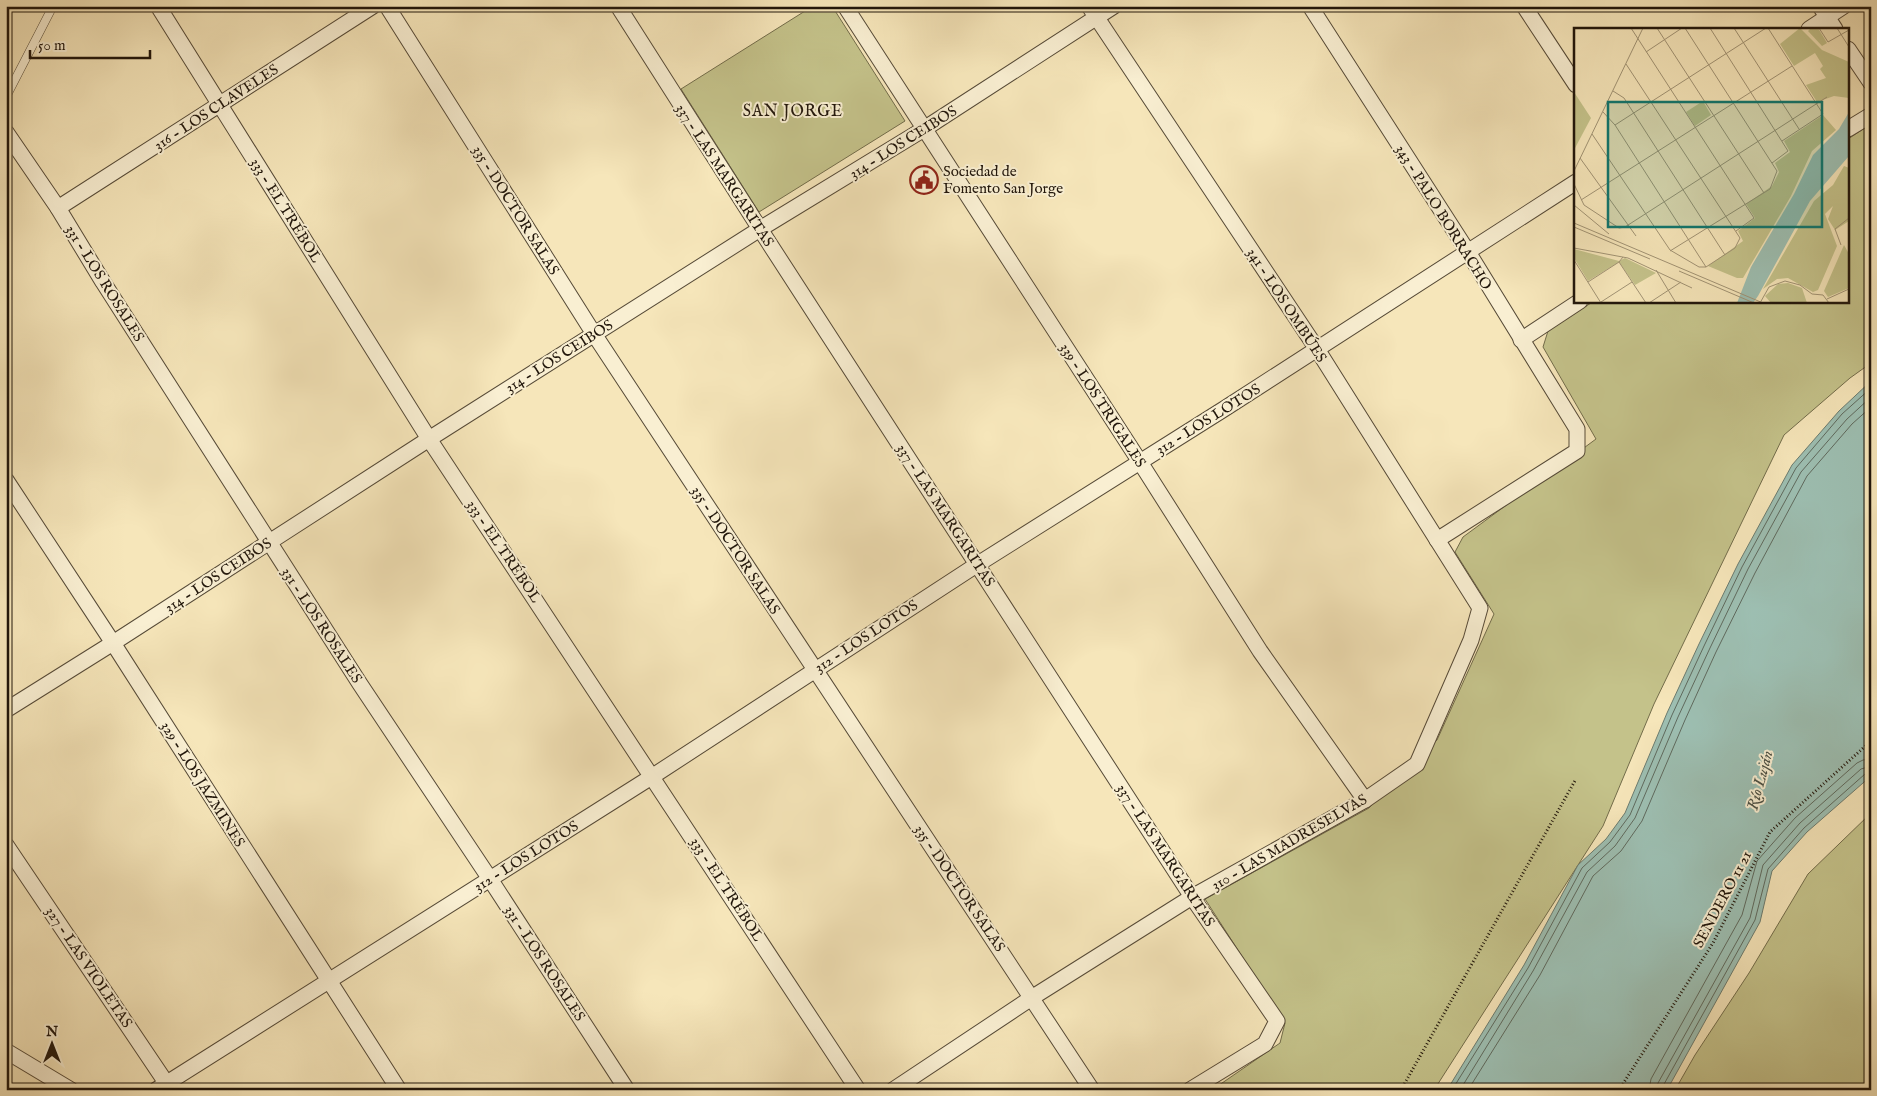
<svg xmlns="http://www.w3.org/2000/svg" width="1877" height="1096" viewBox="0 0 1877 1096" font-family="'IM FELL English',serif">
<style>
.green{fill:#c4c28a;stroke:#726c4a}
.water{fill:#9dbfb2;stroke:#6b7b6f}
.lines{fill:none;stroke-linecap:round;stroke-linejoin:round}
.shore{stroke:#5f6a5e;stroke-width:1}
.lane-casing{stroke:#564a37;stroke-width:9}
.street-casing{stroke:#564a37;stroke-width:17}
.path{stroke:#21160b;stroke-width:3;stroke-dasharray:1 2.5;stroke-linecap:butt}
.lane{stroke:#f9efd2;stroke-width:8}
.street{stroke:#f9efd2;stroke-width:15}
.labels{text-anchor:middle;stroke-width:4;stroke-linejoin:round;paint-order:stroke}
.street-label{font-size:15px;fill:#21160b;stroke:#f9efd2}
.poi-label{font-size:15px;fill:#21160b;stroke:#f9efd2;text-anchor:start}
.neighbourhood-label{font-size:16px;letter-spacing:1px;fill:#21160b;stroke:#f9efd2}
.water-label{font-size:16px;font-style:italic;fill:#4c5145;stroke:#f9efd2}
.inset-road{fill:none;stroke:#a19374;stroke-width:1}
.view{fill:#0f766e;fill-opacity:0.15;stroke:#0f766e;stroke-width:2.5}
.inset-edge{fill:none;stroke:#21160b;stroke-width:2.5}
</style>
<rect width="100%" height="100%" fill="#f6e6ba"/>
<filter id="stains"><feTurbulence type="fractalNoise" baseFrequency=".004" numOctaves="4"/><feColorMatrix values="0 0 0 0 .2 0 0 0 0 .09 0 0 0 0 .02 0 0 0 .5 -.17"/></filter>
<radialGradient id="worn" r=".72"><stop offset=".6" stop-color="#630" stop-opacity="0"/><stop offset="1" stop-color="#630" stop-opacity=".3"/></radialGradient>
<g class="green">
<polygon points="813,6 832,6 905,121 759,212 681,89"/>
<polygon points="1871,124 1871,363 1850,378 1784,435 1654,704 1603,826 1434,1090 1212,1090 1280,1043 1285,1023 1205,899 1369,808 1437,740 1494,614 1455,552 1463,537 1596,439 1543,347 1548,331 1594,301 1848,301 1848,139"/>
<polygon points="1871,813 1871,1090 1675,1090 1695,1055 1749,973 1808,874"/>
</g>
<polygon class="water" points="1871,381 1871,776 1807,832 1772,871 1760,922 1667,1090 1447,1090 1524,965 1578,865 1606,839 1625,813 1667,713 1699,644 1738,564 1792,465 1839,411"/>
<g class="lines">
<g class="shore">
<polyline points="1452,1090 1528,968 1582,868 1610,842 1630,815 1672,715 1704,646 1742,567 1796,468 1842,414 1871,388"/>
<polyline points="1460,1090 1533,971 1587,872 1615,846 1635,818 1678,717 1710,648 1748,569 1801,472 1847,419 1871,397"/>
<polyline points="1468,1090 1540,975 1593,876 1621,851 1642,821 1685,720 1716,652 1755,573 1807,476 1852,424 1871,407"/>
<polyline points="1649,1090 1651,1079 1742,915 1757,861 1795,818 1857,763 1863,760 1871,759"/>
<polyline points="1656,1090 1658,1083 1750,918 1763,865 1800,823 1861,769 1871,766"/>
<polyline points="1663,1090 1663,1086 1755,920 1768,869 1804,828 1865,774 1871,773"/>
</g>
<defs>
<polyline id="lane" points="6,97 53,6"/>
<g id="street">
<polyline points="158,6 429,439 858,1090"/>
<polyline points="387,6 594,334 1092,1090"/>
<polyline points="618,6 760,229 1192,897 1277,1021 1265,1044 1190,1090"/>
<polyline points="845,6 1140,462 1260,651 1365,800"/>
<polyline points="1310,6 1468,252 1577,429 1577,451 1437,540"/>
<polyline points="1524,6 1576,85"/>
<polyline points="1820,6 1835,29"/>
<polyline points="1809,29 1844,6"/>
<polyline points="1848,49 1871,83"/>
<polyline points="1848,129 1871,115"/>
<polyline points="6,132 58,208 103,282 360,684 490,879 627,1090"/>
<polyline points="58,208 373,6"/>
<polyline points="1521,340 1580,301"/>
<polyline points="6,480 113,643 399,1090"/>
<polyline points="6,710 113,643 429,439 760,229 924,129 1114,6"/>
<polyline points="6,845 171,1090"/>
<polyline points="6,1051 71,1090"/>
<polyline points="156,1090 653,776 978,564 1224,409 1576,182"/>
<polyline points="893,1090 1033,997 1192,897 1365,800 1417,764 1471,640 1480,608 1317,349 1089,6"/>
</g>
</defs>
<use href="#lane" class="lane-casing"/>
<use href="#street" class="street-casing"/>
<g class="path">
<polyline points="1401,1090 1576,779"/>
<polyline points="1619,1090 1713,943 1770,832 1871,741"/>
</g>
<use href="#lane" class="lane"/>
<use href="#street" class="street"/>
</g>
<defs>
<symbol id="civic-ring" viewBox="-11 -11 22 22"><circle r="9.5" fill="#f9efd2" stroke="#8f2418" stroke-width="1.5"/><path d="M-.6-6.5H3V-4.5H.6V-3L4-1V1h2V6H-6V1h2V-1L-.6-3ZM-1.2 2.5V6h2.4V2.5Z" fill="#8f2418"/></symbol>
</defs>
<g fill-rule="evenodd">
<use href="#civic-ring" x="908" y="164" width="32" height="32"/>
</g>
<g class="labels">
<g class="street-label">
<text transform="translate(216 107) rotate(-33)" y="5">316 - LOS CLAVELES</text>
<text transform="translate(903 142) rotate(-32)" y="5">314 - LOS CEIBOS</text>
<text transform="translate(725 175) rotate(57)" y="5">337 - LAS MARGARITAS</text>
<text transform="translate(286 210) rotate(58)" y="5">333 - EL TRÉBOL</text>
<text transform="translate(516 210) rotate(58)" y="5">335 - DOCTOR SALAS</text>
<text transform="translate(1444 217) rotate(58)" y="5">343 - PALO BORRACHO</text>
<text transform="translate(105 283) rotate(58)" y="5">331 - LOS ROSALES</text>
<text transform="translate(1287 305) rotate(57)" y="5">341 - LOS OMBÚES</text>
<text transform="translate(559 356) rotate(-32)" y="5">314 - LOS CEIBOS</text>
<text transform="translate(1103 405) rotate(57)" y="5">339 - LOS TRIGALES</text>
<text transform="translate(1208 419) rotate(-32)" y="5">312 - LOS LOTOS</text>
<text transform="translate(946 515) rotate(57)" y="5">337 - LAS MARGARITAS</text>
<text transform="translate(736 550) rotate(57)" y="5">335 - DOCTOR SALAS</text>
<text transform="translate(504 551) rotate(56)" y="5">333 - EL TRÉBOL</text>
<text transform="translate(218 575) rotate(-33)" y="5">314 - LOS CEIBOS</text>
<text transform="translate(322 625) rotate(57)" y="5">331 - LOS ROSALES</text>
<text transform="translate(866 636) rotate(-33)" y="5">312 - LOS LOTOS</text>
<text transform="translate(203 784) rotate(58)" y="5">329 - LOS JAZMINES</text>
<text transform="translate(1289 842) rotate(-30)" y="5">310 - LAS MADRESELVAS</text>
<text transform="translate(1166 855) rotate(57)" y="5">337 - LAS MARGARITAS</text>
<text transform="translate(526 856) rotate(-32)" y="5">312 - LOS LOTOS</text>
<text transform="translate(960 888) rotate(56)" y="5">335 - DOCTOR SALAS</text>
<text transform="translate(727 889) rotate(57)" y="5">333 - EL TRÉBOL</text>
<text transform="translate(1722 899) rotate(-62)" y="5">SENDERO 11 21</text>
<text transform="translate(545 963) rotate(57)" y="5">331 - LOS ROSALES</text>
<text transform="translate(89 967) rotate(56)" y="5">327 - LAS VIOLETAS</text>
</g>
<g class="poi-label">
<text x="943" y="176">Sociedad de<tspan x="943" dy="17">Fomento San Jorge</tspan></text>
</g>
<g class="neighbourhood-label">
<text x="793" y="116">SAN JORGE</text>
</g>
<g class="water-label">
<text transform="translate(1759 780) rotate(-75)" y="6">Río Luján</text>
</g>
</g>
<g transform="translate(1574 28)">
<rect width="275" height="275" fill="#f6e6ba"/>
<path d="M 226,0 L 248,22 L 275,34 L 275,70 L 260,68 L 243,74 L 232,57 L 252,50 L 246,41 L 249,38 L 241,25 L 220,38 L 206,16 ZM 237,0 L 244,0 L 253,15 L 248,18 L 234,3 ZM 0,64 L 17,90 L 0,122 ZM 129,73 L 137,87 L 121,98 L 112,84 ZM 249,87 L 262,102 L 238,123 L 217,168 L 169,250 L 163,250 L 134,238 L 169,213 L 164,203 L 181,190 L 172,176 L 198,158 L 205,144 L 201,135 L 216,124 L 210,113 ZM 270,138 L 275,140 L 275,193 L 261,202 L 254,191 L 259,178 L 251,186 L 263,218 L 244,262 L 239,264 L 214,250 L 203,251 L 189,261 L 240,173 L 259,157 ZM 270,217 L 275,226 L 275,260 L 254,269 L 250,263 ZM 0,221 L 45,233 L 51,230 L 82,245 L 61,257 L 45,234 L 14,253 L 0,230 ZM 214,255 L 228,260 L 233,275 L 197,275 L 191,268 L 204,256 Z" fill="#c4c28a"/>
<path d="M 275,84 L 275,128 L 236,173 L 184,268 L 179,275 L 163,275 L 177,239 L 220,166 L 239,127 L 265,101 Z" fill="#9dbfb2"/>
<path class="inset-road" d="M 57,0 L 180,190 L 162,203M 83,0 L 190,165M 136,0 L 214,123 L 198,135M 160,0 L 225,101M 194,0 L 249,86 L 208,113M 245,0 L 254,14 L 275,2M 263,0 L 275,19M 72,24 L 108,0M 52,36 L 166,210 L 161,220 L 132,239M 39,63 L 50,70 L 151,227M 29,84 L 41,97 L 132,239M 41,97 L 192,0M 18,106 L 96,222 L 125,239 L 132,239M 6,130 L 62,208M 0,143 L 69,0M 0,156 L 10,177 L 45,200 L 51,199 L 253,69M 7,172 L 218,38M 0,177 L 35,206M 0,195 L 189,275M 0,199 L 76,231M 267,217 L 261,201 L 275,190M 0,220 L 54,230 L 118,260M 96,223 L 196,161 L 203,143 L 111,0M 49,229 L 45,234 L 72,275M 0,232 L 27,275M 82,242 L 102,275M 105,243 L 180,275M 14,254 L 45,234M 253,271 L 275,261M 27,274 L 58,254M 75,275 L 107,254M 186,275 L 195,259 L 211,253 L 226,257 L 238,266 L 249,267 L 255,275"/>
<path class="view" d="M 34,74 L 248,74 L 248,199 L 34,199 Z"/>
<rect width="275" height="275" class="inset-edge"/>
</g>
<rect width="1877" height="1096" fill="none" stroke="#f6e6ba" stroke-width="25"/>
<rect x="8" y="8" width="1862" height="1081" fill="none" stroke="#21160b" stroke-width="2.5"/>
<rect x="12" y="12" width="1852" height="1071" fill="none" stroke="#21160b"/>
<g transform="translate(52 1044)" stroke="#f9efd2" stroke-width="4" paint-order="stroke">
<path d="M0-4L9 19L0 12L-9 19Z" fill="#21160b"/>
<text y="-8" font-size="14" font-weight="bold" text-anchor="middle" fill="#21160b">N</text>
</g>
<path d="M30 50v8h120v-8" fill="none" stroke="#21160b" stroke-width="2.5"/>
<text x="38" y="50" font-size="15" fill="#21160b" stroke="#f9efd2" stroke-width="4" paint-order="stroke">50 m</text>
<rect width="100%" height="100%" filter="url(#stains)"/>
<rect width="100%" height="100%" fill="url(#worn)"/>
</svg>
